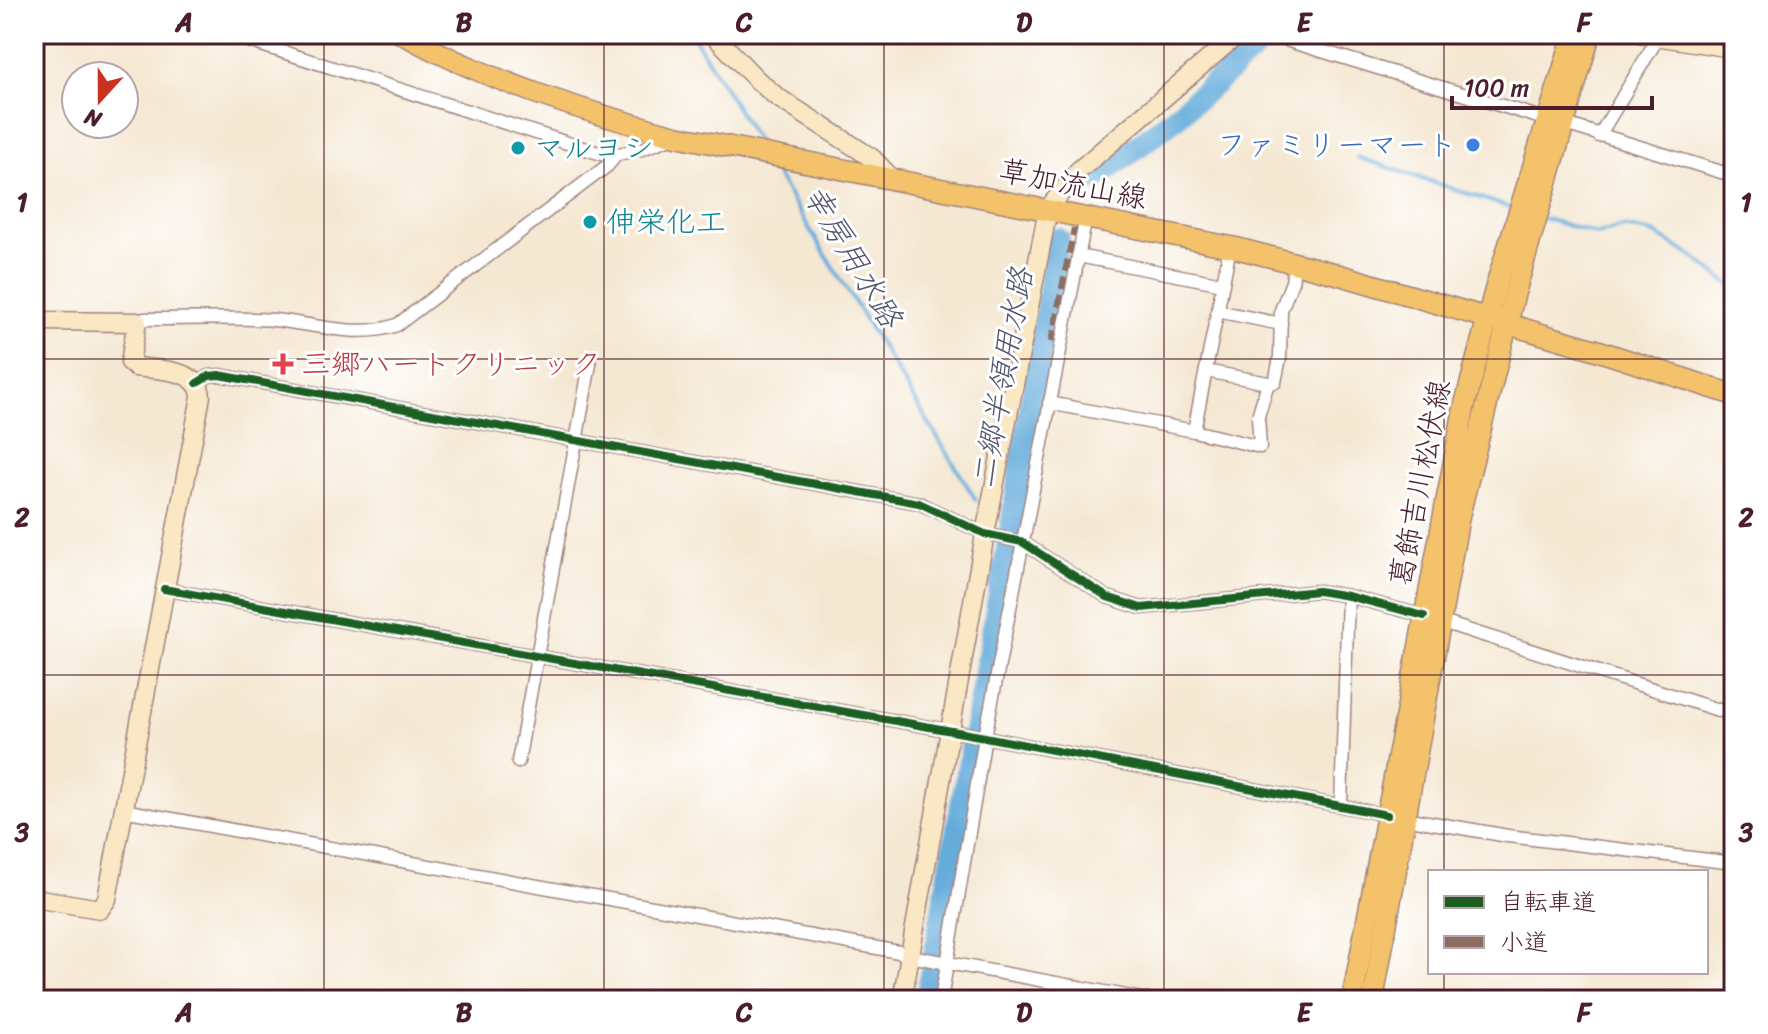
<svg xmlns="http://www.w3.org/2000/svg" width="1768" height="1034" viewBox="0 0 1768 1034" font-family="Sriracha,'Klee One',sans-serif">
<style>
.lines{fill:none;stroke-linecap:round;stroke-linejoin:round}
.stream{stroke:#65acdb;stroke-width:4}
.river{stroke:#65acdb;stroke-width:24}
.street-casing{stroke:#a0847f;stroke-width:15}
.secondary-casing{stroke:#a0847f;stroke-width:21}
.primary-casing{stroke:#a0847f;stroke-width:23}
.street{stroke:#fff;stroke-width:12}
.secondary{stroke:#fae7c3;stroke-width:18}
.primary{stroke:#f3c26a;stroke-width:20}
.quiet{stroke:#8d6e63;stroke-width:6;stroke-dasharray:12 6;stroke-linecap:butt}
.cycleway-casing{stroke:#fff;stroke-width:13}
.cycleway{stroke:#1b5e20;stroke-width:8}
.grid{fill:none;stroke:#4a1f2b;stroke-width:2;stroke-opacity:0.55}
.shop-dot{fill:#3f7fe0;stroke:#fff;stroke-width:3}
.culture-dot{fill:#0f9aa8;stroke:#fff;stroke-width:3}
.health-dot{fill:#e0444e;stroke:#fff;stroke-width:3}
.labels{text-anchor:middle;stroke-width:6;stroke-linejoin:round;paint-order:stroke}
.shop-label{font-size:30px;fill:#366cbe;stroke:#fff;text-anchor:end}
.culture-label{font-size:30px;fill:#0d838f;stroke:#fff;text-anchor:start}
.street-label{font-size:30px;fill:#4a1f2b;stroke:#fff}
.health-label{font-size:30px;fill:#be3a42;stroke:#fff;text-anchor:start}
.water-label{font-size:32px;font-style:italic;fill:#555771;stroke:#fff}
.neatline{fill:none;stroke:#4a1f2b;stroke-width:3}
.grid-label{font-size:26px;text-anchor:middle;font-weight:bold;fill:#4a1f2b}
</style>
<rect width="100%" height="100%" fill="#fff"/>
<filter id="ink" filterUnits="userSpaceOnUse"><feTurbulence type="fractalNoise" baseFrequency=".0125" numOctaves="2"/><feDisplacementMap in="SourceGraphic" scale="16" xChannelSelector="R" yChannelSelector="G"/><feConvolveMatrix kernelMatrix="1 2 1 2 8 2 1 2 1" color-interpolation-filters="sRGB"/></filter>
<filter id="wash" filterUnits="userSpaceOnUse"><feTurbulence type="fractalNoise" baseFrequency=".006" numOctaves="4" result="noise"/><feDisplacementMap in="SourceGraphic" scale="32" xChannelSelector="R" yChannelSelector="G"/><feGaussianBlur stdDeviation="1.8" result="paint"/><feColorMatrix in="noise" values="0 0 0 0 0 0 0 0 0 0 0 0 0 0 0 0 0 1.4 0 .05"/><feComposite in="paint" operator="in"/></filter>
<g filter="url(#wash)">
<rect width="100%" height="100%" fill="#f5e8d3"/>
<g class="lines">
<g class="stream">
<polyline points="692,34 758,143"/>
<polyline points="1357,157 1514,209"/>
<polyline points="768,161 976,500"/>
<polyline points="1542,218 1597,234 1623,227 1653,233 1691,255 1726,282 1734,286"/>
</g>
<g class="river">
<polyline points="1096,178 1171,121 1271,34"/>
<polyline points="927,1000 1011,532 1058,240"/>
</g>
</g>
</g>
<g filter="url(#ink)">
<g class="lines">
<defs>
<g id="street">
<polyline points="227,34 608,156 642,149 673,137"/>
<polyline points="1289,41 1548,120"/>
<polyline points="1565,124 1734,176"/>
<polyline points="1599,136 1659,36"/>
<polyline points="1078,256 1223,284"/>
<polyline points="1217,311 1281,324"/>
<path d="M 137,322 L 144,319 C 187,319 232,317 274,320 C 315,324 357,339 397,325 L 607,166 L 613,159 L 614,155"/>
<polyline points="1206,371 1268,383"/>
<polyline points="197,383 209,376 219,375 919,503 985,534 1022,542 1107,597 1141,608 1318,591 1348,596 1424,616"/>
<polyline points="1049,403 1194,431 1260,447 1258,416 1268,383 1275,382 1280,358 1281,310 1292,282 1295,263"/>
<polyline points="1194,431 1230,247"/>
<polyline points="164,589 985,737 1387,815"/>
<polyline points="1439,621 1734,715"/>
<polyline points="518,762 590,364"/>
<polyline points="1341,805 1348,596"/>
<polyline points="123,810 899,952 910,956 1148,1000"/>
<polyline points="1404,818 1508,836 1734,863"/>
<polyline points="941,1000 985,737 1086,217"/>
</g>
<g id="secondary">
<polyline points="713,34 756,79 777,97 872,158 893,180"/>
<polyline points="1643,34 1725,47"/>
<path d="M 34,321 L 137,322 L 130,362 L 135,367 C 156,370 199,368 201,396 L 107,899 L 100,909 L 34,898"/>
<polyline points="902,1000 985,534 1048,209 1078,171 1238,34"/>
</g>
<g id="primary">
<path d="M 402,34 C 488,81 582,111 676,136 L 1236,248 L 1333,273 L 1593,349 L 1734,395"/>
<polyline points="1352,1000 1464,408 1496,286 1574,34"/>
<polyline points="1373,1000 1459,516 1514,296 1590,34"/>
</g>
</defs>
<use href="#street" class="street-casing"/>
<use href="#secondary" class="secondary-casing"/>
<use href="#primary" class="primary-casing"/>
<use href="#street" class="street"/>
<use href="#secondary" class="secondary"/>
<use href="#primary" class="primary"/>
<polyline class="quiet" points="1051,342 1074,228"/>
<defs>
<g id="cycleway">
<polyline points="197,383 209,376 219,375 919,503 985,534 1022,542 1107,597 1141,608 1318,591 1348,596 1424,616"/>
<polyline points="164,589 985,737 1387,815"/>
</g>
</defs>
<use href="#cycleway" class="cycleway-casing"/>
<use href="#cycleway" class="cycleway"/>
</g>
</g>
<path class="grid" d="M 324,34 L 324,1000M 604,34 L 604,1000M 884,34 L 884,1000M 1164,34 L 1164,1000M 1444,34 L 1444,872M 34,359 L 1734,359M 34,675 L 1734,675M 1444,972 L 1444,1000"/>
<circle class="shop-dot" cx="1473" cy="145" r="8"/>
<g class="culture-dot">
<circle cx="518" cy="148" r="8"/>
<circle cx="590" cy="222" r="8"/>
</g>
<path class="health-dot" d="M279 352h8v8h8v8h-8v8h-8v-8h-8v-8h8z"/>
<g class="labels">
<g class="shop-label">
<text x="1457" y="155">ファミリーマート</text>
</g>
<g class="culture-label">
<text x="534" y="158">マルヨシ</text>
<text x="606" y="232">伸栄化工</text>
</g>
<g class="street-label">
<text transform="translate(1073 184) rotate(11)" y="10">草加流山線</text>
<text transform="translate(1420 483) rotate(-79)" y="10">葛飾吉川松伏線</text>
</g>
<g class="health-label">
<text x="301" y="374">三郷ハートクリニック</text>
</g>
<g class="water-label">
<text transform="translate(853 256) rotate(59)" y="11">幸房用水路</text>
<text transform="translate(1002 378) rotate(-80)" y="11">二郷半領用水路</text>
</g>
</g>
<rect width="1768" height="1034" fill="none" stroke="#fff" stroke-width="88"/>
<rect x="1428" y="870" width="280" height="104" fill="#ffffff" stroke="#b7a5aa" stroke-width="2"/>
<rect x="1444" y="896" width="40" height="12" fill="#1b5e20" stroke="#b7a5aa" stroke-width="2"/>
<text x="1500" y="910" font-size="24" fill="#4a1f2b">自転車道</text>
<rect x="1444" y="936" width="40" height="12" fill="#8d6e63" stroke="#b7a5aa" stroke-width="2"/>
<text x="1500" y="950" font-size="24" fill="#4a1f2b">小道</text>
<g transform="translate(100 100) rotate(201)"><circle r="38" fill="#ffffff" stroke="#b7a5aa" stroke-width="2"/>
<path d="M0-6L14 30L0 20L-14 30Z" fill="#c8321e"/>
<text y="-12" font-size="22" font-weight="bold" text-anchor="middle" fill="#4a1f2b">N</text>
</g>
<path d="M1452 96v12h200v-12" fill="none" stroke="#4a1f2b" stroke-width="4"/>
<text x="1464" y="96" font-size="24" fill="#4a1f2b" stroke="#ffffff" stroke-width="6" paint-order="stroke">100 m</text>
<rect x="44" y="44" width="1680" height="946" class="neatline"/>
<g class="grid-label">
<text x="184" y="31">A</text>
<text x="464" y="31">B</text>
<text x="744" y="31">C</text>
<text x="1024" y="31">D</text>
<text x="1304" y="31">E</text>
<text x="1584" y="31">F</text>
<text x="22" y="211">1</text>
<text x="1746" y="211">1</text>
<text x="22" y="526">2</text>
<text x="1746" y="526">2</text>
<text x="22" y="841">3</text>
<text x="1746" y="841">3</text>
<text x="184" y="1021">A</text>
<text x="464" y="1021">B</text>
<text x="744" y="1021">C</text>
<text x="1024" y="1021">D</text>
<text x="1304" y="1021">E</text>
<text x="1584" y="1021">F</text>
</g>
</svg>
